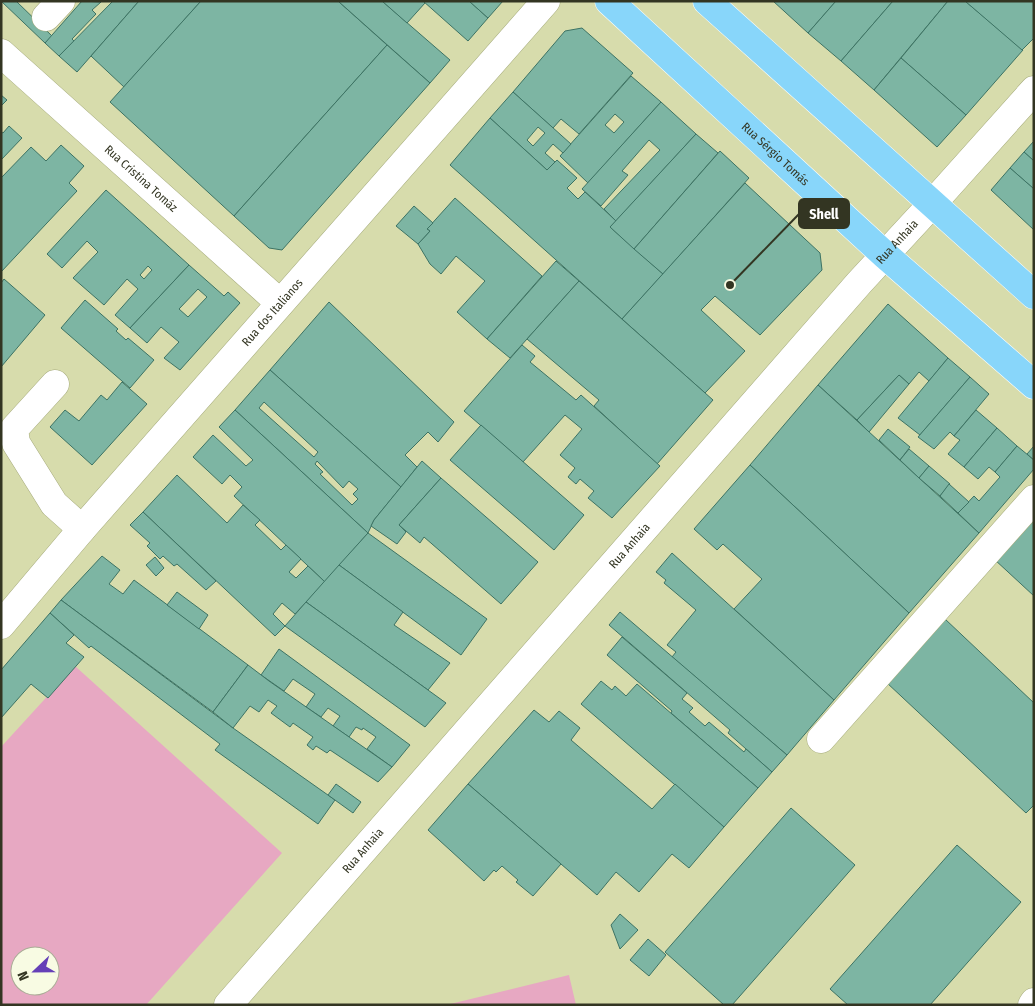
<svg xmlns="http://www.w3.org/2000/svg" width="1035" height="1006" viewBox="0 0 1035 1006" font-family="'Fira Sans Condensed',sans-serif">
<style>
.green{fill:#e7a8c2;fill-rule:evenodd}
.building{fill:#7db5a3;stroke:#3d7364;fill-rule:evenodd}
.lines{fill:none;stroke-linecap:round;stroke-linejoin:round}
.minor-casing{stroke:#a6ab7c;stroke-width:29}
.major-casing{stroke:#fff;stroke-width:29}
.minor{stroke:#fff;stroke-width:28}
.major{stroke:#88d6fa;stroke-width:28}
.labels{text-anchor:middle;stroke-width:4;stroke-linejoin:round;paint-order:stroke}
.street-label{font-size:12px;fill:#333522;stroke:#f8fbe3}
.leader{fill:none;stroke:#333522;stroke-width:2}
.callout-dot{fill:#333522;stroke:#f8fbe3;stroke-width:2}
.callout{fill:#333522;stroke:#333522;stroke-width:2}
.callout-label{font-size:14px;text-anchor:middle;font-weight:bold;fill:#fff}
</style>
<rect width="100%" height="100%" fill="#d7dcac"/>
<g class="green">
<path d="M 75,666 L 282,853 L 146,1005 L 1,1005 L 1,747 ZM 20,956 L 50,956 L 50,986 L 20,986 Z"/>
<polygon points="569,975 576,1005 446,1005"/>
</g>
<g class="building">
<polygon points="1,1 16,1 52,36 45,43"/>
<polygon points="82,1 101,2 92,10 96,14 72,39 74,41 59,56 45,43"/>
<polygon points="111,1 139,1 77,72 59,56 112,2"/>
<polygon points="139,1 201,1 124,87 91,56"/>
<polygon points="201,1 338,1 387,45 234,216 110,102"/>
<polygon points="338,1 382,1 450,60 430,83"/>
<polygon points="382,1 423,1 425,3 407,23"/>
<polygon points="423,1 469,1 488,18 468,41"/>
<polygon points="469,1 503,1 488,18"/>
<polygon points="773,1 836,1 808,33"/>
<polygon points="836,1 893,1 841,61 808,33"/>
<polygon points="893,1 948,1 874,90 841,61"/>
<polygon points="948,1 965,1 1023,50 966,115 901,58"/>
<polygon points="965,1 1034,1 1034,38 1022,50"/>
<polygon points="582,28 633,73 579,134 561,119 553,128 513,92 565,31"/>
<polygon points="387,45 430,83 282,250 269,248 234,216"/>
<polygon points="901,58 966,115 937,147 874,90"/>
<path d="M 631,76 L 661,102 L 588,183 L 560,156 ZM 615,114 L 624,122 L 614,133 L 605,125 Z"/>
<path d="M 513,92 L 571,144 L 563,153 L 553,144 L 545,153 L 555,162 L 547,170 L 490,118 ZM 538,127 L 545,133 L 533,146 L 527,140 Z"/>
<polygon points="1,95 7,100 1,106"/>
<polygon points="661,102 696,134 616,221 604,209 660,150 649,140 622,171 628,175 601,206 582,189"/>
<polygon points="490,118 547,170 557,160 577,178 567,188 578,199 585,192 598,204 616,221 610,227 663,274 622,319 450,165"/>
<polygon points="9,126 22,138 1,160 1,132 3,133"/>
<polygon points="696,134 718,153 634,249 610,227"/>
<polygon points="1034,141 1034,161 1024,152"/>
<polygon points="61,145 84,166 69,183 77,191 1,272 1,178 31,147 46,161"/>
<polygon points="720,151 749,178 663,274 634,249"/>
<polygon points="1024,152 1034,161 1034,189 1010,168"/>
<polygon points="1010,168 1034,189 1034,230 991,190"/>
<polygon points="745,183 820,253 822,270 760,335 715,296 701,310 745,351 705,393 622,319"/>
<path d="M 106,190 L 189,265 L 130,328 L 115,315 L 138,289 L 127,279 L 104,305 L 73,278 L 98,252 L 87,241 L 62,268 L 47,254 ZM 148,266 L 152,270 L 144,279 L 140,275 Z"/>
<polygon points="455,198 542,276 487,339 457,312 485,281 456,256 441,274 430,264 418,244 430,231 427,229"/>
<polygon points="414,206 433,223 427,229 430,231 418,244 396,226"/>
<polygon points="556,261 579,281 510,358 487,339"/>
<path d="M 189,265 L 224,296 L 228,292 L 240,303 L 180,370 L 164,358 L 179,342 L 161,327 L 147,343 L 130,328 ZM 198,289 L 207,297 L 188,317 L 179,309 Z"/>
<polygon points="4,279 45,315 1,367 1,283"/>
<polygon points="579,281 713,400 657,464 594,406 599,400 527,339"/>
<polygon points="85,300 118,329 116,331 126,340 128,338 154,360 130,388 61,328"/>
<polygon points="329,302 454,422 438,442 428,432 405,455 417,467 401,487 270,370"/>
<polygon points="888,304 948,358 929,381 919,372 909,384 899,375 857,420 818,385"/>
<polygon points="522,345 535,356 530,362 576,400 581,395 660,466 612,518 588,498 594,491 580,479 576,484 568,477 575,468 560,455 582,429 565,415 523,462 464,411"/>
<polygon points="948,358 970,377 920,435 898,418"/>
<path d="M 270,370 L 401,487 L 374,520 L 368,533 L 235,410 ZM 264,402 L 318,452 L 314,457 L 259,408 ZM 317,461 L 343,488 L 349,481 L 358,489 L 353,494 L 358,499 L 352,505 L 320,474 L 323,472 L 315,464 Z"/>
<polygon points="899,375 909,384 869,432 857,420"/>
<polygon points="970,377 989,394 954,436 950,432 934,449 918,437"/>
<polygon points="122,382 147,404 92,465 50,427 65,410 79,421 101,395 107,400"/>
<polygon points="818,385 979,533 909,613 750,465"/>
<polygon points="235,410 368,533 325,582 234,496 242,487 230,475 222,484 193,457 213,435 246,466 253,460 219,427"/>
<polygon points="976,410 997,428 964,467 948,454 960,440 954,436"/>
<polygon points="481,425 584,515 554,550 450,460"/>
<polygon points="997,428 1017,446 995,472 989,467 978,479 964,467"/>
<polygon points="888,429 910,447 900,460 879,440"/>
<polygon points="1017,446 1034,460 1034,469 979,533 958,513 974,496 979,501 1000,477 995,472"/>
<polygon points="1034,446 1034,460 1027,454"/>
<polygon points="909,449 929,466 919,478 900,460"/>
<polygon points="422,461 441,478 399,525 406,532 397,544 371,526 374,520"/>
<polygon points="750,465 909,613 834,700 734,609 762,579 723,544 717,550 694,529"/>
<polygon points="929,466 950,484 940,496 919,478"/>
<polygon points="177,475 227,523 243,505 260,520 255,525 281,550 286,545 301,559 289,572 296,578 308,566 325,582 295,614 282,603 273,614 285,626 275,636 143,512"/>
<polygon points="441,478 538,562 501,604 424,537 420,543 399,525"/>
<polygon points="949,484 969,502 958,513 940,496"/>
<polygon points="143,512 216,581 206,590 177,564 174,566 163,556 160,559 147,546 150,543 130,525"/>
<polygon points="1034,516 1034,596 994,559"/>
<polygon points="368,533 487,619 461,655 339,565"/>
<polygon points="672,553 834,700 787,755 672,657 676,652 667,645 696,610 664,583 666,580 656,572"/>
<polygon points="102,556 120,570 109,584 123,594 134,580 248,665 213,712 61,600"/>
<polygon points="155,557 164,568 156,576 146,565"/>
<polygon points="339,565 403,612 394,625 450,663 428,690 306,602"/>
<polygon points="177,592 208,615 199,629 167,605"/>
<polygon points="61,600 233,728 335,800 318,824 215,750 220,744 91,646 89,648 50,613"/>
<polygon points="306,602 446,703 425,727 285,626"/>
<polygon points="620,612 787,755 772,772 728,733 730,730 609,625"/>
<polygon points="50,613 74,635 66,643 84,657 48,698 31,684 1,718 1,670"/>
<polygon points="945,619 1034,703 1034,805 1026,813 886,682"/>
<polygon points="622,637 687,693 682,699 693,708 689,712 705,726 709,722 744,752 746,749 772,772 758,788 671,713 672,711 607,655"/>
<polygon points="279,649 410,745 392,767 367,749 376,737 363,728 362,730 356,727 349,737 333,726 340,716 328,708 321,717 306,707 315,694 293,679 284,691 261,675"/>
<polygon points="248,665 269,681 392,767 378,782 330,750 327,753 316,746 313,750 307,745 313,737 293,723 290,727 271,713 277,706 268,700 259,712 250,706 233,728 213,712"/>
<polygon points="601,681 612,690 615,686 626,696 637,684 758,788 724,827 581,704"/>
<polygon points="534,710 549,722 559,711 580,728 571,740 652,809 675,784 724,827 689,868 672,854 639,892 616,872 597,895 468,784"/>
<polygon points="336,784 361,802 353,813 328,795"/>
<polygon points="468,784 561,864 533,896 516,882 518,880 502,866 496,872 494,870 484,881 428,830"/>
<polygon points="791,808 855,865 732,1005 724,1005 665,952"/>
<polygon points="957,845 1021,902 930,1005 848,1005 830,989"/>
<polygon points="620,914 638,930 620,949 611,925"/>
<polygon points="648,939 666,955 649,976 630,960"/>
</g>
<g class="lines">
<defs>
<g id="minor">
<polyline points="46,17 61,1"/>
<path id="s1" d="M 1,53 L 280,303"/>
<polyline points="55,384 14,429 16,443 54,504 82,529"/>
<path id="s2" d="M 1,625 L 82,529 L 546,1"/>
<polyline points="821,739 1034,499"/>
<path id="s3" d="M 228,1005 L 859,283 L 932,204 L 1034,90"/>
<polyline points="1032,1005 1034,1002"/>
</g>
<g id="major">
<path id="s4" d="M 609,1 L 885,255 L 1034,385"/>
<polyline points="707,1 1034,295"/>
</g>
</defs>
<use href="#minor" class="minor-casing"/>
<use href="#major" class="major-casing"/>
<use href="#minor" class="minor"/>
<use href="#major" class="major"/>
</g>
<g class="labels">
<g class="street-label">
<text dy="4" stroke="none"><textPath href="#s4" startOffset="226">Rua Sérgio Tomás</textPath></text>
<text dy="4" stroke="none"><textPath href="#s1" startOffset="188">Rua Cristina Tomáz</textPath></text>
<text dy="4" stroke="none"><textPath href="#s3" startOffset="1015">Rua Anhaia</textPath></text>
<text dy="4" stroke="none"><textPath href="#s2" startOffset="414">Rua dos Italianos</textPath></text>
<text dy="4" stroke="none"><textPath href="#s3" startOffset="610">Rua Anhaia</textPath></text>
<text dy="4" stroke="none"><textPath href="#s3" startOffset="205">Rua Anhaia</textPath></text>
</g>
</g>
<path class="leader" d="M730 285L799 214"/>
<circle class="callout-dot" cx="730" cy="285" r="5"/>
<rect class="callout" x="799" y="199" width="50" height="29" rx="5"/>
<g class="callout-label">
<text x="824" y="219">Shell</text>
</g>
<rect width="1035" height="1006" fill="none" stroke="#333522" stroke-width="5"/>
<g transform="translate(35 971) rotate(248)"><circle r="24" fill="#f8fbe3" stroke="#a9ac96"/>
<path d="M0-4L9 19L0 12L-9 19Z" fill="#653fb7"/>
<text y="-8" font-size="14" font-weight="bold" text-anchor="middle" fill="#333522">N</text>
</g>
</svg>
